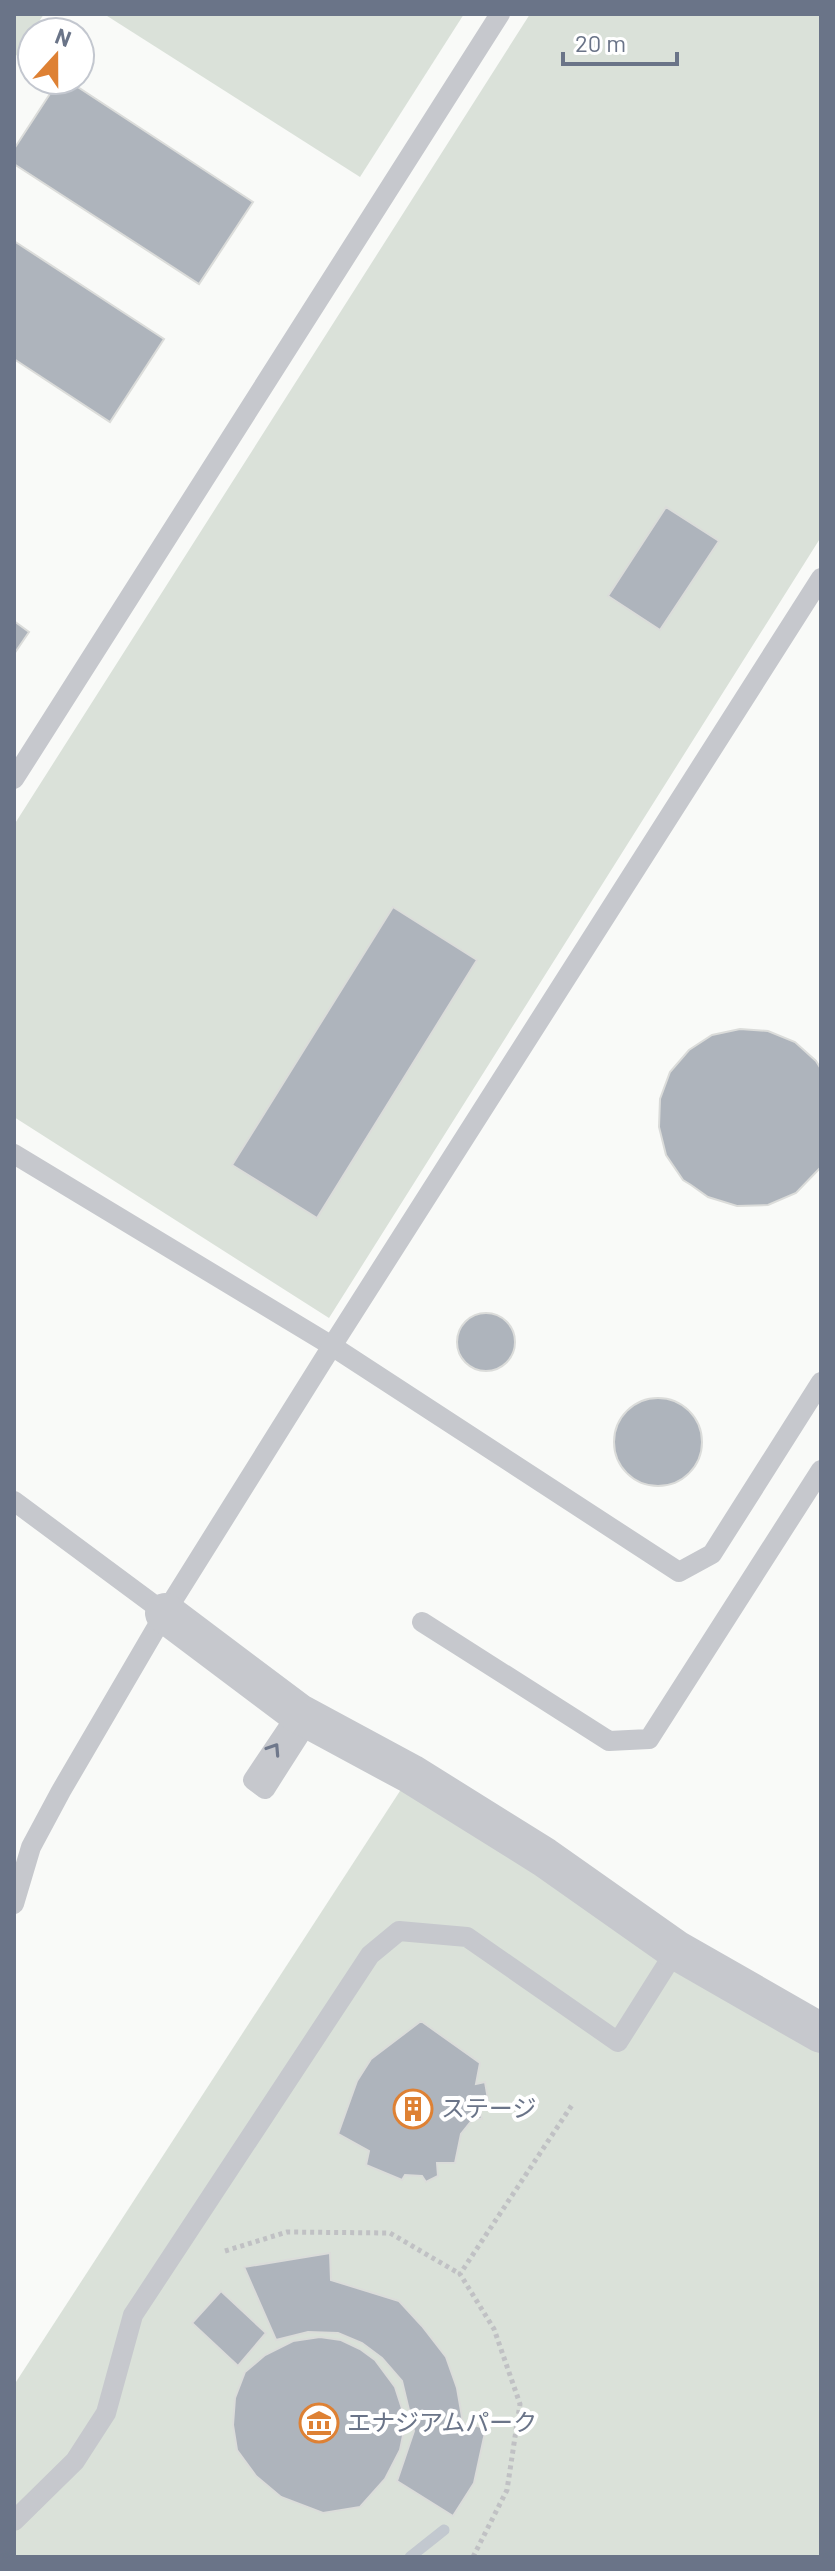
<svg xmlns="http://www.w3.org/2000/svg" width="835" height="2571" viewBox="0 0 835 2571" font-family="Barlow,'Noto Sans JP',sans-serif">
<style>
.green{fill:#dae1d9;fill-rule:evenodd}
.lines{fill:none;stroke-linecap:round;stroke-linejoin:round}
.stream{stroke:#c2c8cf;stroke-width:11}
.building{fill:#aeb4bc;stroke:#dbdcda;stroke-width:2}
.path{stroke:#c0c1c4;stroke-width:5;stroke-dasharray:4 4;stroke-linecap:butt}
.service{stroke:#c6c8cd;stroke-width:20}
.minor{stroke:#c6c8cd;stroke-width:40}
.oneway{stroke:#6f788b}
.labels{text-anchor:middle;stroke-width:8;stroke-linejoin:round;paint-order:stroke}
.poi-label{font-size:24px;fill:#6a7488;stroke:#fff;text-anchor:start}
</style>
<rect width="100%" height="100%" fill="#f9faf8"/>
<g class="green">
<polygon points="14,14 44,14 14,59"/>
<polygon points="104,14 464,14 360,177"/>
<path d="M 530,14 L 821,14 L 821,537 L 329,1318 L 14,1117 L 14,825 ZM 666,507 L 718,542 L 660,630 L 608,596 ZM 393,908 L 477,960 L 316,1218 L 233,1165 Z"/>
<polygon points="411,1774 821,2030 821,2557 14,2557 14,2385"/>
</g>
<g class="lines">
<polyline class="stream" points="410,2557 444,2530"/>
</g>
<g class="building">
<polygon points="59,80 67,80 253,202 199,284 14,164 14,149"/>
<polygon points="14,241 164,339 110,422 14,359"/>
<polygon points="666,507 719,541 660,630 608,596"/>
<polygon points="14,621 29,632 14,654"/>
<polygon points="393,907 477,960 317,1218 232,1165"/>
<polygon points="740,1029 768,1031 795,1042 816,1061 821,1069 821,1167 796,1193 768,1205 737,1206 708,1197 691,1185 683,1180 666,1155 659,1127 660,1099 670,1072 689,1050 712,1035"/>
<circle cx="486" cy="1342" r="29"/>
<circle cx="658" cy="1442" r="44"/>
<polygon points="421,2021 480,2063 476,2084 485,2082 488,2099 476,2099 482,2119 473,2119 461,2134 455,2163 437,2163 438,2176 426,2182 422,2176 405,2175 402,2180 366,2165 369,2151 338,2134 357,2081 371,2059"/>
<polygon points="330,2253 331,2280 399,2301 422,2326 446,2357 457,2388 463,2423 486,2428 474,2483 453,2516 397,2481 414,2431 402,2381 382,2358 362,2343 338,2333 308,2332 276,2340 244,2267"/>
<polygon points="221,2291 266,2333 238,2366 192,2323"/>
<polygon points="320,2337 341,2340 360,2349 375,2360 395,2387 406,2421 400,2450 385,2479 360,2507 323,2513 281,2497 256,2476 237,2450 233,2425 235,2398 245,2372 265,2355 293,2341"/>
</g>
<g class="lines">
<g class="path">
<polyline points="225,2251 287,2232 390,2233 460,2274"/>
<polyline points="473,2557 507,2490 520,2404 494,2329 460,2274 572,2105"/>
</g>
<g class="service">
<polyline points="14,779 500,14"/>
<polyline points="14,1154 332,1346 679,1572 712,1554 821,1382"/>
<polyline points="14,1501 165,1613"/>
<polyline points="422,1622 609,1741 649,1739 821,1470"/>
<polyline points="298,1713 253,1780 265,1789 309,1720"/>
<polyline points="14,1904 31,1847 61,1791 165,1613 332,1346 821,578"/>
<polyline points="14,2521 75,2461 106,2413 133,2315 370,1955 399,1931 467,1937 618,2042 676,1950"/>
</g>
<polyline class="minor" points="165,1613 298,1713 411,1774 544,1857 676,1950 821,2033"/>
</g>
<defs><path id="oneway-chevron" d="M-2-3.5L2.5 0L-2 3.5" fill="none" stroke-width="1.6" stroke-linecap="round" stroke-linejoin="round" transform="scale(2)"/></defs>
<use class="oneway" href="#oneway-chevron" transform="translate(274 1749) rotate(-57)"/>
<defs>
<symbol id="building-ring" viewBox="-11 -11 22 22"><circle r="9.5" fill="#fff" stroke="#de8134" stroke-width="1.5"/><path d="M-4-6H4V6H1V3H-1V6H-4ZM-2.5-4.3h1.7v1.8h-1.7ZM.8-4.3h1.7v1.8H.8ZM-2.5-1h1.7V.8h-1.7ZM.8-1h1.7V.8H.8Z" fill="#de8134"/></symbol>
<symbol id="museum-ring" viewBox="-11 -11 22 22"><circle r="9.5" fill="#fff" stroke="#de8134" stroke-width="1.5"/><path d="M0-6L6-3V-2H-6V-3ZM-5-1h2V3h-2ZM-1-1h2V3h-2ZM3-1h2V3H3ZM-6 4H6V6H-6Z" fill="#de8134"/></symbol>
</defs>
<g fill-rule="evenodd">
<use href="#building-ring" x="391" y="2087" width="44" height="44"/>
<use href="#museum-ring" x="297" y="2401" width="44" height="44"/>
</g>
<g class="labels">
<g class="poi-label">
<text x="441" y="2117">ステージ</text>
<text x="347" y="2431">エナジアムパーク</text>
</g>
</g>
<rect width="835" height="2571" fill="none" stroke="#6a7488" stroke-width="32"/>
<g transform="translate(56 56) rotate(21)"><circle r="38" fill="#ffffff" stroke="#c3c7cf" stroke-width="2"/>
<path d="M0-6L14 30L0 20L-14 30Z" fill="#de8134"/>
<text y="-12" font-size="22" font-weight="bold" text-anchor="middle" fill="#6a7488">N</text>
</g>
<path d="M563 52v12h114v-12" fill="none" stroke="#6a7488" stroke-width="4"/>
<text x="575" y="52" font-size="24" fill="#6a7488" stroke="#ffffff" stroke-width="6" paint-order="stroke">20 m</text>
</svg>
